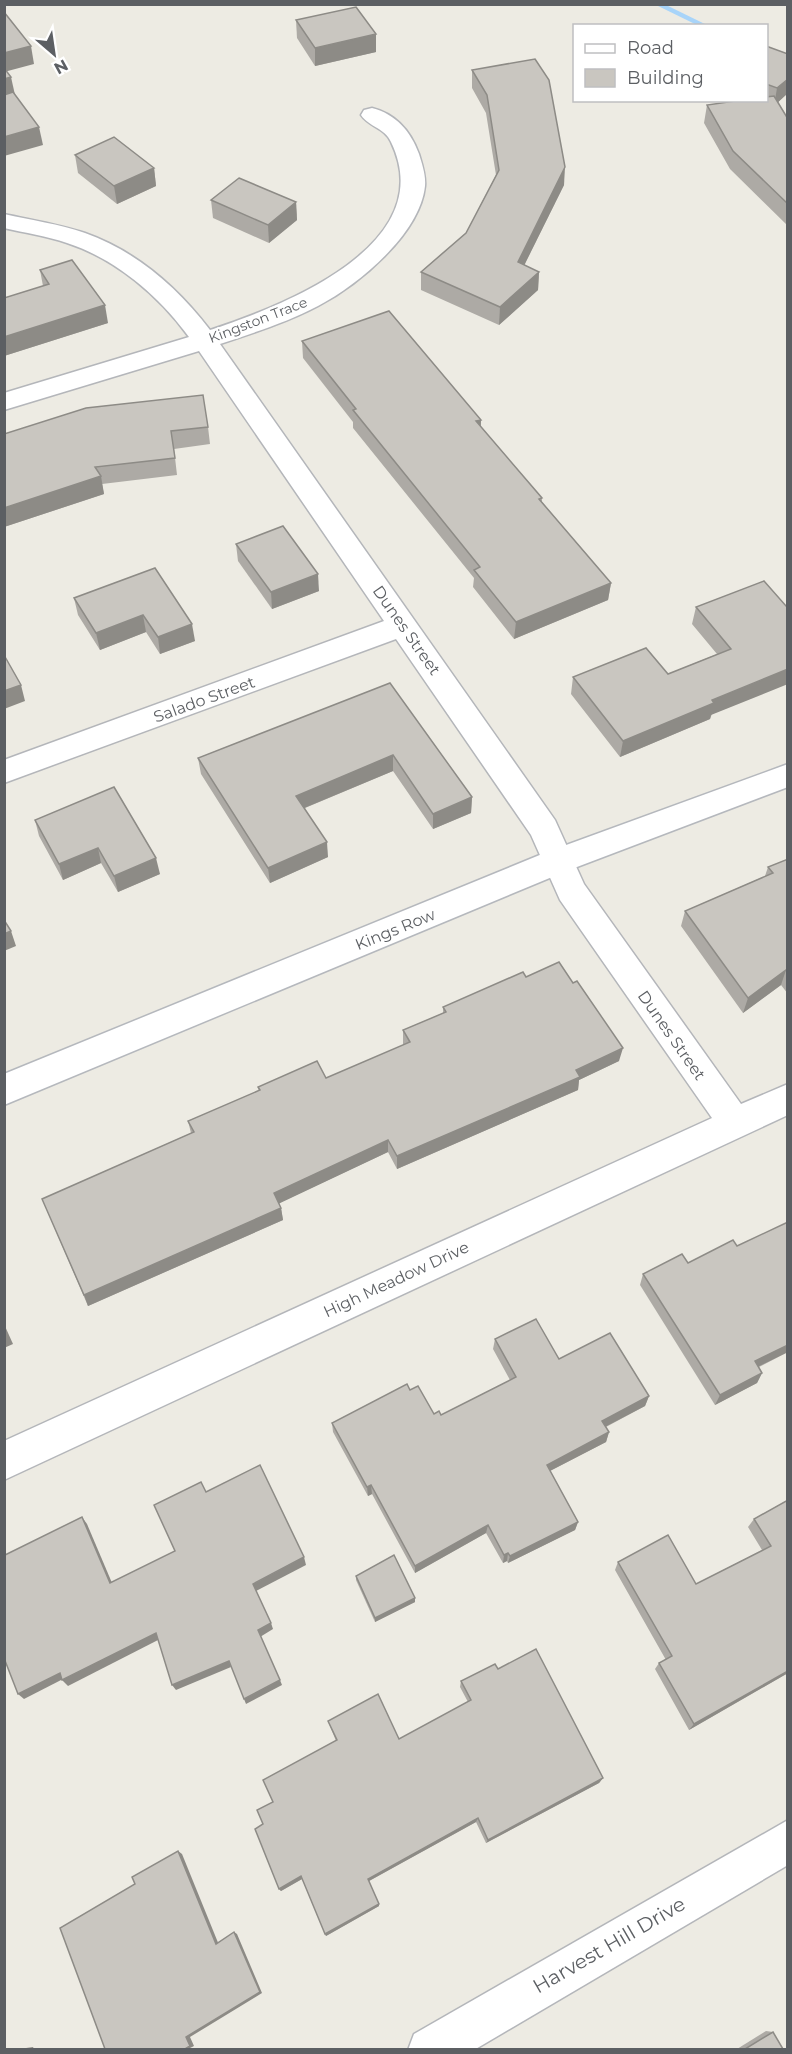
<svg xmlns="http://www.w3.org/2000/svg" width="792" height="2054" viewBox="0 0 792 2054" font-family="Montserrat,sans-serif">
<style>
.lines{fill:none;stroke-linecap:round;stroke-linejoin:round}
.stream{fill:#a8d4f9;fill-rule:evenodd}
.street-casing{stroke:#b4b6ba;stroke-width:3}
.secondary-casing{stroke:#b5b8bd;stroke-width:3}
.street{fill:#fff;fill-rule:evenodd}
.secondary{fill:#fff;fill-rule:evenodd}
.wall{fill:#adaaa5}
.shaded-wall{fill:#8d8b86}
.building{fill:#c9c6c0;stroke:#8d8b86;stroke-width:1.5}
.labels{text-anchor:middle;stroke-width:4.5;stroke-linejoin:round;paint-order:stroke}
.far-street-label{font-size:14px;fill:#5c5f63;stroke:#fff}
.street-label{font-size:16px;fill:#5c5f63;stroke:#fff}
.near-street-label{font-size:20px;fill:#5c5f63;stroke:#fff}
</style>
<rect width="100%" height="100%" fill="#edebe3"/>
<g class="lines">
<polygon class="stream" points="654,4 664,4 709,26 699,26"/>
<defs>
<g id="street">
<path d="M 372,108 C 396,114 411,132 419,154 C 422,164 426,175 425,186 C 420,234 358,285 318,306 C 288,322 253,333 220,344 L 555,820 L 584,884 L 741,1104 L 788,1084 L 788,1115 L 4,1480 L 4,1441 L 712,1118 L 560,900 L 531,835 L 396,639 L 4,783 L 4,760 L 384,621 L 199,351 L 4,410 L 4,393 L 189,337 C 159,296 116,259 67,243 C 47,236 25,233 4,228 L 4,214 C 31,220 59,224 85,233 C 136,251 178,288 210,330 C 283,306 441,245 391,142 C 385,128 369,127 361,115 L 364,110 Z"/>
<polygon points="788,1820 788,1865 474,2050 408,2050 414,2034"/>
</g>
<polygon id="secondary" points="788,764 788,787 569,870 4,1105 4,1074 547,852"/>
</defs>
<use href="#street" class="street-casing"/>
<use href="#secondary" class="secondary-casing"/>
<use href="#street" class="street"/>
<use href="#secondary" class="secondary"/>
</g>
<g class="wall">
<polygon points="296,20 376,52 315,66 297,38"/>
<polygon points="766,46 788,54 788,93 778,102 788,119 788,226 730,169 704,123 707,105 766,100"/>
<polygon points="472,70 564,185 524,265 539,272 538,290 499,325 421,290 421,272 466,233 496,175 486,113 472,88"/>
<polygon points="75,155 154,168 156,186 117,204 78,173"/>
<polygon points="211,200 296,202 297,220 269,243 213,218"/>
<polygon points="40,270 108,323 4,356 4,298 43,286"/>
<polygon points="302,341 481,420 481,427 542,498 542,502 611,583 608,600 514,639 473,587 474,578 353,428 353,422 303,358"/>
<polygon points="208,427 210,444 174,449 177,475 102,484 104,494 4,527 4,434"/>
<polygon points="236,544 319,591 272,609 238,561"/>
<polygon points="155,568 195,641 160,654 146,632 100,650 78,615 74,598"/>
<polygon points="764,581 710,719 620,757 571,694 573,677 668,674 717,654 692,624 696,607"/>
<polygon points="390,683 472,797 471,813 433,829 393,771 305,808 328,857 270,883 201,774 198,758"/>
<polygon points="35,820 160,874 118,892 101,863 63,880 39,836"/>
<polygon points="788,859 788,994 781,985 743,1013 681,926 685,911 765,876 768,867"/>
<polygon points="526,977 619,1061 579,1080 578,1090 397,1169 388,1152 279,1203 281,1208 283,1220 88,1306 42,1199 191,1133 188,1121 259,1091 258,1087 326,1078 403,1045 403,1030 443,1013 443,1007"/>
<polygon points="688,1263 788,1352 759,1367 762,1373 757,1383 715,1405 640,1285 643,1274"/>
<polygon points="495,1339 559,1359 649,1396 645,1406 606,1427 609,1432 606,1442 550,1471 578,1522 575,1530 508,1563 507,1561 503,1563 486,1533 415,1573 372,1494 368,1496 333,1432 332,1423 410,1390 434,1414 441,1415 510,1380 493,1349"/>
<polygon points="788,1500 788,1673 689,1730 655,1669 659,1663 666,1660 615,1570 618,1562 696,1584 762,1550 748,1527 754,1519"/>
<polygon points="356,1576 415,1598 415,1602 375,1622 356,1580"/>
<polygon points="498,1669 603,1778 599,1783 486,1843 476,1822 369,1881 379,1906 326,1936 302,1879 281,1891 279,1889 263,1824 273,1802 336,1741 328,1721 399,1739 468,1702 460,1687 461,1681"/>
<polygon points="766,2031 773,2032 783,2049 737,2049"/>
</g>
<g class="shaded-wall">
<polygon points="376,34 376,52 315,66 315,48"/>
<polygon points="31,46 34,64 4,72 4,53"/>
<polygon points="11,77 15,95 4,98 4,79"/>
<polygon points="788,79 788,93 774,106 777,88"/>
<polygon points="39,127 43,145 4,156 4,137"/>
<polygon points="565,167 564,185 517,280 518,262"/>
<polygon points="154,168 156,186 117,204 114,186"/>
<polygon points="296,202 297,220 269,243 268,225"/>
<polygon points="539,272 538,290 499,325 500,307"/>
<polygon points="105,305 108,323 4,356 4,337"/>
<polygon points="481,420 480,437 476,421"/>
<polygon points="101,476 104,494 4,527 4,508"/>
<polygon points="318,574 319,591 272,609 271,592"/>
<polygon points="611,583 608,600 514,639 516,622"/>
<polygon points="143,615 146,632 100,650 96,633"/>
<polygon points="192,624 195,641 160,654 158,637"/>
<polygon points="788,669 788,684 711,715 710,719 620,757 623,741 712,700"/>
<polygon points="21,685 25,701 4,709 4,691"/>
<polygon points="393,755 393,771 297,811 296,796"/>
<polygon points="472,797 471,813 433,829 433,814"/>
<polygon points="327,842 328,857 270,883 268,868"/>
<polygon points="98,848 101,863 63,880 59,864"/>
<polygon points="156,858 160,874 118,892 114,876"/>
<polygon points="11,931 16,946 4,951 4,934"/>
<polygon points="786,970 781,985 743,1013 748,998"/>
<polygon points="623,1048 619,1061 579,1080 578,1090 397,1169 397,1156"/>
<polygon points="388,1140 388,1152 276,1205 274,1193"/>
<polygon points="281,1208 283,1220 88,1306 84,1295"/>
<polygon points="4,1324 13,1344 4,1348"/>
<polygon points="788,1345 788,1352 749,1371 755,1361"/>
<polygon points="762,1373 757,1383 715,1405 720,1395"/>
<polygon points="649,1396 645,1406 599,1430 602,1421"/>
<polygon points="609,1432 606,1442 544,1474 547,1465"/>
<polygon points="371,1485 372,1494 368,1496 367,1487"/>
<polygon points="82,1517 87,1524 115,1590 110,1583"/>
<polygon points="578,1522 575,1530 508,1563 510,1556"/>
<polygon points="488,1525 486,1533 415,1573 415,1566"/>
<polygon points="508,1553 507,1561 503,1563 504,1555"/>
<polygon points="304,1557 306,1565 256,1591 253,1584"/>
<polygon points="415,1598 415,1602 375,1622 375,1618"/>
<polygon points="271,1623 273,1629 260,1637 258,1630"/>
<polygon points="156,1633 160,1639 68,1686 62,1680"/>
<polygon points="229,1661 231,1667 176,1690 172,1685"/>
<polygon points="788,1671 788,1673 689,1730 694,1724"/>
<polygon points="60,1673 65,1678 24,1699 18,1694"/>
<polygon points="280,1680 282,1685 246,1704 244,1699"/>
<polygon points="603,1778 599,1783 486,1843 488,1840"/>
<polygon points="478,1818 476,1822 369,1881 368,1879"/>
<polygon points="178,1851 182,1854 219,1945 216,1944"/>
<polygon points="301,1876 302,1879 281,1891 279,1889"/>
<polygon points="379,1904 379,1906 326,1936 325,1934"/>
<polygon points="234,1932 237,1934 262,1993 190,2037 194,2046 188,2049 185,2049 186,2037"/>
<polygon points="33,2047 34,2049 27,2049 26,2048"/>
</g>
<g class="building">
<polygon points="356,7 376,34 315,48 296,20"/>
<polygon points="4,12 31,46 4,53"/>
<polygon points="766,46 788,54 788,79 777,88 766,84"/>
<polygon points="535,59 549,80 565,167 518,262 539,272 500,307 421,272 466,233 499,170 487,95 472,70"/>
<polygon points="4,68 11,77 4,79"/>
<polygon points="13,92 39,127 4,137 4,95"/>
<polygon points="774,96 788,119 788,204 733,151 707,105 742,100 766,100 766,97"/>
<polygon points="114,137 154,168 114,186 75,155"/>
<polygon points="239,178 296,202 268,225 211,200"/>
<polygon points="72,260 105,305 4,337 4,298 49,284 40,270"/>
<polygon points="389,311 481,420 476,421 542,498 539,499 611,583 516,622 474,570 480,567 353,410 356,409 302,341"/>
<polygon points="203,395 208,427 171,431 175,458 95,467 101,476 4,508 4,434 86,408"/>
<polygon points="283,526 318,574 271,592 236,544"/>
<polygon points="155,568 192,624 158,637 143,615 96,633 74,598"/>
<polygon points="764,581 786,606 788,604 788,669 712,700 714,703 623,741 573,677 646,648 668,674 731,649 696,607"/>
<polygon points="4,655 21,685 4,691"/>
<polygon points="390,683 472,797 433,814 393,755 296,796 327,842 268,868 198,758"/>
<polygon points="114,787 156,858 114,876 98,848 59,864 35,820"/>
<polygon points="788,859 788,972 786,970 748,998 685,911 773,873 768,867"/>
<polygon points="4,920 11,931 4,934"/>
<polygon points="559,962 573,983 577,981 623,1048 576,1070 580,1077 397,1156 388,1140 274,1193 281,1208 84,1295 42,1199 194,1132 188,1121 260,1090 258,1087 317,1061 326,1078 410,1042 403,1030 446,1012 443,1007 523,972 526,977"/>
<polygon points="788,1222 788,1345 755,1361 762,1373 720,1395 643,1274 682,1254 688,1263 733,1240 737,1246"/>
<polygon points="536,1319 559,1359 610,1333 649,1396 602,1421 609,1432 547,1465 578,1522 510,1556 508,1553 504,1555 488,1525 415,1566 371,1485 367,1487 332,1423 407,1384 410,1390 418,1386 434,1414 439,1411 441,1415 516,1377 495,1339"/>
<polygon points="260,1465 304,1557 253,1584 271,1623 258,1630 280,1680 244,1699 229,1661 172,1685 156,1633 62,1680 60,1673 18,1694 4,1658 4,1554 5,1555 82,1517 110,1583 175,1551 154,1505 201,1482 206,1492"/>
<polygon points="788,1500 788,1653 787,1654 788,1655 788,1671 694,1724 659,1663 672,1656 618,1562 668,1535 696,1584 771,1546 754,1519"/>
<polygon points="394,1555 415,1598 375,1618 356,1576"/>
<polygon points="536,1649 603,1778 488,1840 478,1818 368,1879 379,1904 325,1934 301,1876 279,1889 255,1829 263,1824 257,1810 273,1802 263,1780 337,1740 328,1721 378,1694 399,1739 471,1700 461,1681 495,1664 498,1669"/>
<polygon points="178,1851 216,1944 234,1932 260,1992 186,2037 190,2046 185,2049 105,2049 60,1928 135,1884 132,1877"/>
<polygon points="773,2032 783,2049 745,2049"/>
</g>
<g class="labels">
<g class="far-street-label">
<text transform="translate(258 320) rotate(-21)" y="5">Kingston Trace</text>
</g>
<g class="street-label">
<text transform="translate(407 630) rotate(55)" y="6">Dunes Street</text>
<text transform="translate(204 699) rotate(-20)" y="6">Salado Street</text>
<text transform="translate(395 929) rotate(-22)" y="6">Kings Row</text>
<text transform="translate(672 1035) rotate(55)" y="6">Dunes Street</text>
<text transform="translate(396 1279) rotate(-25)" y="6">High Meadow Drive</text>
</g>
<g class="near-street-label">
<text transform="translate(609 1945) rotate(-30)" y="7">Harvest Hill Drive</text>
</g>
</g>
<rect width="792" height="2054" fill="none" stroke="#5c5f63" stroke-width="12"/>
<rect x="573" y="24" width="195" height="78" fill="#ffffff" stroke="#bebfc1" stroke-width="1.5"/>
<rect x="585" y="44" width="30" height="9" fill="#ffffff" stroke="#bebfc1" stroke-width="1.5"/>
<text x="627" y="54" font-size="18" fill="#5c5f63">Road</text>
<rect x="585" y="69" width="30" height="18" fill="#c9c6c0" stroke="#bebfc1" stroke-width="1.5"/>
<text x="627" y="84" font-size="18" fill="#5c5f63">Building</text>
<g transform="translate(54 54) rotate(151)" stroke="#ffffff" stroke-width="4.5" paint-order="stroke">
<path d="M0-4.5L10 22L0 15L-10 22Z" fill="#5c5f63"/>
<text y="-9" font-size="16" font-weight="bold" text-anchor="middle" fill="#5c5f63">N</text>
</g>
</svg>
